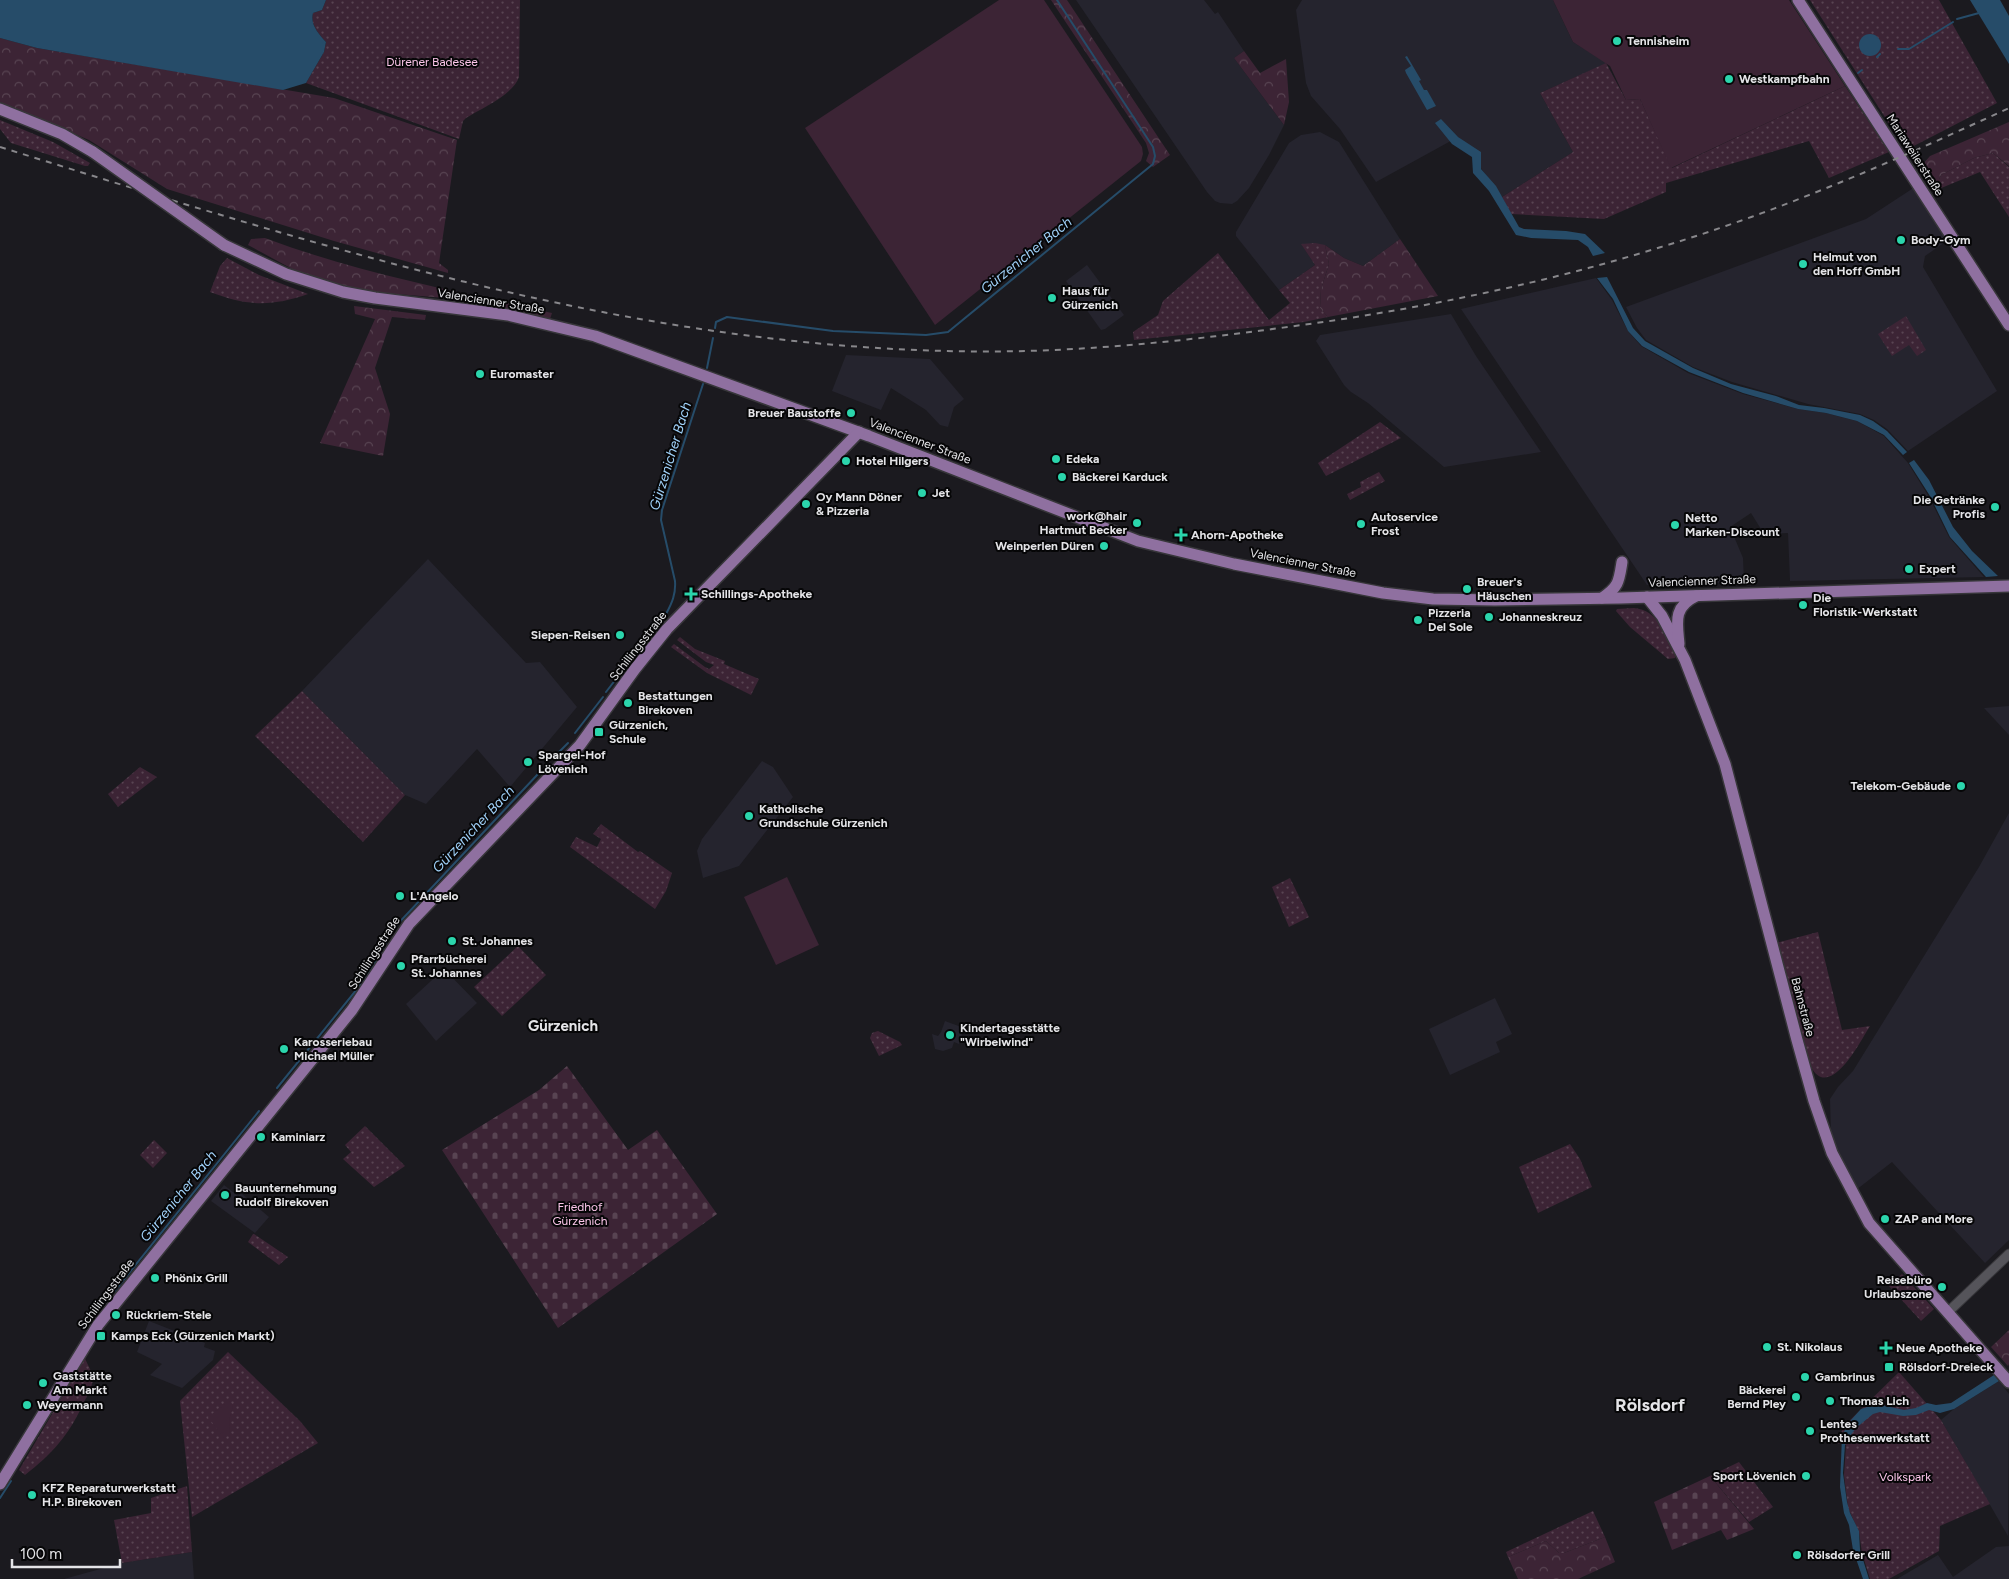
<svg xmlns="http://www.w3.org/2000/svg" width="2009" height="1579" viewBox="0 0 2009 1579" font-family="Figtree,sans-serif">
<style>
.built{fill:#25242e}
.green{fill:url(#green-dots)}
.forest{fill:url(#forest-crowns)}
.cemetery{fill:url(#cemetery-stones)}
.pitch{fill:#3c2435}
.water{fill:#264c69}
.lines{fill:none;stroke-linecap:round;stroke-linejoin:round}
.stream{stroke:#264c69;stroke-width:2}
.minor-casing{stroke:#37363a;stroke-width:11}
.major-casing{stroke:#37363a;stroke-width:14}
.minor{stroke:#55545a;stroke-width:9}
.major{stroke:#8f70a0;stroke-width:11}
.rail{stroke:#88878b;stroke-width:2;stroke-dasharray:6 6;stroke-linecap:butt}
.major-bridge-casing{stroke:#37363a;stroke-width:14;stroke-linecap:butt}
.major-bridge{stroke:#8f70a0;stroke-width:11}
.poi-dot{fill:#2bd5ac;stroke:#060607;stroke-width:2}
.labels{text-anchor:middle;stroke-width:4;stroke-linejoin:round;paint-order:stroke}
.poi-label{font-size:12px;font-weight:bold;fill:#e4e4e7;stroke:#060607;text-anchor:start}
.park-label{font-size:12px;fill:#fcc6ea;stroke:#060607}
.street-label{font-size:12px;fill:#e4e4e7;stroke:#060607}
.water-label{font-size:14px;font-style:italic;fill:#9fd0f8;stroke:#060607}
.quarter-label{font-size:15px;font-weight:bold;fill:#e4e4e7;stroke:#060607}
.district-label{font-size:18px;font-weight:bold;fill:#e4e4e7;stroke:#060607}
</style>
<defs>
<pattern id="green-dots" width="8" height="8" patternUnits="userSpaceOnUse" patternTransform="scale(1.25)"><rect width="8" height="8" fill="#3c2435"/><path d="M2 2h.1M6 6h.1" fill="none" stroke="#584452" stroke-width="1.8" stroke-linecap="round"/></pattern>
<pattern id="forest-crowns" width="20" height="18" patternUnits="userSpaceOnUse" patternTransform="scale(1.25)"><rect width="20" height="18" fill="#3c2435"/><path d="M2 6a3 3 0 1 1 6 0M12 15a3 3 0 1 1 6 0" fill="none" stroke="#584452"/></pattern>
<pattern id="cemetery-stones" width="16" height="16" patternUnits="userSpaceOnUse" patternTransform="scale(1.25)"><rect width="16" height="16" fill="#3c2435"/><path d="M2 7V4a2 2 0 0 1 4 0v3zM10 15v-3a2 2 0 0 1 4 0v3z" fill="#584452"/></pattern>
</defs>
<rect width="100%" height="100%" fill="#1b1a1f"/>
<g class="built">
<polygon points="1076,0 1204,0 1215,14 1218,12 1244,51 1234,58 1284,125 1269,155 1249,188 1237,201 1232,204 1220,203 1215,201 1207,192"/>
<polygon points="1302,0 1553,0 1573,42 1607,63 1540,93 1573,152 1502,197 1458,137 1376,182 1340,129 1311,96 1306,83 1296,10"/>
<polygon points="1320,132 1339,142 1400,239 1363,266 1344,258 1325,245 1302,245 1315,265 1279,290 1236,236 1236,232 1289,143 1301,135"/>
<polygon points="1915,187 1948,240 1925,256 1923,267 1997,391 1908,451 1887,429 1874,420 1860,414 1808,404 1732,382 1693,367 1646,340 1637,328 1626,307 1866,219"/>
<polygon points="1087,265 1124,315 1105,329 1101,330 1066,281"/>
<polygon points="1596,278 1612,300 1628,331 1641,346 1688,373 1743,394 1798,409 1826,413 1857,421 1884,436 1908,463 1929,497 1949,537 1984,577 1790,581 1788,533 1764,534 1751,513 1730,527 1743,558 1744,582 1647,585 1461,309"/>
<polygon points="1451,314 1476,356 1541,452 1444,467 1368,403 1351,392 1344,385 1316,341 1320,335"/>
<polygon points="846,355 930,359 964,399 954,407 948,427 940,425 926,410 891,388 881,410 832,391"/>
<polygon points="428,559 526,663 540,662 577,707 510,787 477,749 426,804 405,795 302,691"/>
<polygon points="2009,706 2009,735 1984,708"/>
<polygon points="762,761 773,767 793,797 739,866 703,878 697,851 702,839"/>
<polygon points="2009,813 2009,1240 1985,1263 1892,1162 1856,1190 1838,1155 1831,1135 1830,1099 1838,1087 1853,1071 1979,867"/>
<polygon points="444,969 477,1003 436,1041 406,1004"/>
<polygon points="1495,998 1512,1034 1496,1042 1500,1052 1450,1075 1429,1029"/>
<polygon points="945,1021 964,1028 959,1044 954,1042 952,1048 943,1051 935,1049 932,1034 938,1036 941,1032"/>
<polygon points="224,1185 238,1196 241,1193 269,1217 255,1233 211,1201"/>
<polygon points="149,1321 205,1343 204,1347 215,1351 213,1360 182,1388 150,1375 162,1364 137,1352"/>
<polygon points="1999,1381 2009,1394 2008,1536 1941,1420 1954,1409"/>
<polygon points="2009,1546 2009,1579 1897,1579 1938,1555 1953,1577 1996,1547"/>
<polygon points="192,1552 194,1579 64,1579 122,1563"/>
</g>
<g class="green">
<path d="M 326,0 L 520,0 L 519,77 C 513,95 482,108 466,118 L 463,121 L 459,139 L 306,83 L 324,52 L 326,42 C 319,34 310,25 313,13 L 322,10 Z"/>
<polygon points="1810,0 1939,0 1997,103 1906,150"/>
<polygon points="1606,63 1626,100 1640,99 1672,168 1845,86 1889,152 1829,178 1809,141 1666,183 1666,192 1604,219 1511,214 1502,197 1573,152 1540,93"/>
<polygon points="0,120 53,142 90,163 88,166 85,166 11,143 0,129"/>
<polygon points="1993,153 2009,167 2009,217 1980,172 1934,191 1931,185 1938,182 1941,175 1974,158"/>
<polygon points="1315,243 1325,245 1329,264 1321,289 1320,308 1328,317 1304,322 1134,340 1133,332 1158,315 1163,301 1218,253 1269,320 1290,303 1279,290 1315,265 1301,244"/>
<path d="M 227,258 L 259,275 L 308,294 C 271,307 247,306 210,292 L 220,266 Z"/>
<polygon points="1906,316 1926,350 1917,356 1909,345 1892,356 1878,334"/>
<polygon points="1380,422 1401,438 1326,476 1318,463"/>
<polygon points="1379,472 1385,481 1350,500 1347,494 1361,487 1360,482"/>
<path d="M 1634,608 C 1658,610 1666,635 1677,653 L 1675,658 L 1668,659 L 1630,627 L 1616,611 L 1617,609 Z"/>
<polygon points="680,637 695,649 725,661 724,664 759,679 751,695 707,673 671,647 674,644 705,667 709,669 714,665 706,662 677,640"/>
<polygon points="302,691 405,795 363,842 255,736"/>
<polygon points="140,767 157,777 118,807 108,794"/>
<polygon points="601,824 638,852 640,851 672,873 666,891 655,909 570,847 576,837 597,847 601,839 593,834"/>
<polygon points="1290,878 1309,917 1289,927 1272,887"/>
<path d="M 1818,932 L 1842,1030 L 1870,1026 C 1861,1040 1830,1102 1811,1067 L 1776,943 Z"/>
<polygon points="518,946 546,975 502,1016 474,987"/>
<polygon points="878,1031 900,1042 902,1045 879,1056 870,1038 872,1033"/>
<polygon points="365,1126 405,1166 374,1187 343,1159 351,1152 345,1145"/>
<polygon points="154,1140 167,1153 153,1168 140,1155"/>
<polygon points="1570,1144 1580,1159 1592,1187 1538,1213 1519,1167"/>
<polygon points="253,1234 254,1234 288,1257 279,1265 248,1242"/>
<polygon points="1902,1274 1934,1309 1921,1321 1888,1285"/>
<polygon points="228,1352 300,1421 318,1443 192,1517 180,1401"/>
<path d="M 85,1358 C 87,1364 93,1373 93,1379 C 92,1388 87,1396 83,1404 C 69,1435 52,1454 25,1475 L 19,1470 Z"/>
<polygon points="1899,1372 1941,1420 1990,1504 1940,1526 1939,1551 1889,1579 1870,1579 1862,1553 1859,1532 1848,1508 1844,1475 1846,1445 1836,1443 1844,1426"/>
<polygon points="1739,1462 1773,1507 1749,1522 1710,1476"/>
<polygon points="187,1486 192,1552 122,1563 114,1520 151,1513 151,1498"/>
<polygon points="1593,1511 1605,1537 1564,1553 1559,1553 1546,1541 1508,1557 1506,1552"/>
</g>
<g class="forest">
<polygon points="1051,0 1067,0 1170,155 1153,167 1146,161 1149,153 1146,143"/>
<polygon points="0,38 37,48 334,98 457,140 439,263 448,270 448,273 334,241 167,189 89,140 0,102"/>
<polygon points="1244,51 1260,73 1286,59 1289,102 1284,125 1234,58"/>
<polygon points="2009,122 2009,166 1993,153 1974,158 1941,175 1938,182 1931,185 1921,169 1922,165 1930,156"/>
<path d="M 265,238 C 358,273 456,291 552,313 L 550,319 L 458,299 L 384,293 L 356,289 L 296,271 L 248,245 L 251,239 Z"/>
<polygon points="1400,239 1438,296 1328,317 1320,308 1321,289 1329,264 1325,245 1344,258 1363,266"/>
<polygon points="354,306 426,315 425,320 392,317 375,368 390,414 383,456 320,443 375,319 355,314"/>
<polygon points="2009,1330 2009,1364 2008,1366 1991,1347"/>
<polygon points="1605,1537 1615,1562 1578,1579 1518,1579 1508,1557 1546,1541 1559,1553 1564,1553"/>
</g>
<g class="cemetery">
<polygon points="567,1066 628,1150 657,1130 717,1214 558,1328 442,1150 539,1090"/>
<polygon points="1710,1476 1754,1529 1727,1540 1721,1530 1672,1550 1654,1502"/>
</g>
<g class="pitch">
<polygon points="999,0 1044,0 1142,147 1143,154 1141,161 935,325 805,128"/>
<polygon points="1553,0 1789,0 1845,86 1671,168 1640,99 1626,100 1610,66 1573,42"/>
<polygon points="787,877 819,945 776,965 744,897"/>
<polygon points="229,1401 233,1406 229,1420 230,1433 224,1438 208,1417"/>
</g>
<g class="water">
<path d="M 0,0 L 326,0 L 322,10 L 313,13 C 310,25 319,34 326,42 L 324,52 L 306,83 L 283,90 L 37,48 L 0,38 Z"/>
<polygon points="1970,0 2000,0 2009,16 2009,64"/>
<circle cx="1870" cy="45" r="11"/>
<polygon points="1407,56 1421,80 1419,81 1424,90 1427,90 1436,106 1427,110 1406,73 1405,70 1411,66 1405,57"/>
<polygon points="1441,119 1458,137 1481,152 1481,169 1496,186 1519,227 1524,229 1566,231 1585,234 1605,253 1593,256 1588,247 1578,240 1531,238 1516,235 1489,191 1473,173 1472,157 1452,144 1435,123"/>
<polygon points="1607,277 1633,328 1645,341 1693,368 1731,384 1776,396 1799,405 1824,408 1860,415 1873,421 1887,431 1907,452 1903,455 1884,435 1857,421 1826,413 1798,409 1743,393 1689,372 1642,346 1628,331 1613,299 1597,278"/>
<polygon points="1914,460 1929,480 1953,527 1972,551 1998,576 1986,577 1950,537 1930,496 1909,463"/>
<polygon points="1994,1375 1999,1381 1954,1409 1940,1413 1929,1410 1916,1415 1903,1416 1880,1412 1873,1414 1856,1428 1847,1440 1845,1445 1843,1473 1847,1502 1850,1513 1859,1531 1860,1550 1869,1579 1863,1579 1853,1550 1849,1525 1844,1513 1840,1487 1842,1435 1851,1420 1861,1409 1877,1404 1904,1410 1916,1408 1927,1403 1936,1405 1951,1403"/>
</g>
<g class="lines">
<g class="stream">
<polyline points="1957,19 1979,13"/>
<polyline points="1898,49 1909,49 1953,22"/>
<polyline points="1877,57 1880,54"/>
<polyline points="1858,73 1862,70"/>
<polyline points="715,328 716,322 727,317 833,331 926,335 948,332 1153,164 1155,156 1153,147 1057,0"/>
<polyline points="707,368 713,338"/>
<path d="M 606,692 L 666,614 C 672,603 676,594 675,581 L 661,520 L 662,510 L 703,384"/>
<polyline points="575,733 603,697"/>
<polyline points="557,754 568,743"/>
<polyline points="277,1088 366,978 394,928 538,774"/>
<polyline points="113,1293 259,1111"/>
<polyline points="0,1498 11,1481"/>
</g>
<defs>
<polyline id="minor" points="1948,1312 2009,1254"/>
<g id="major">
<polyline points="1798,0 2009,325"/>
<polyline points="0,109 62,134 93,152"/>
<polyline points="224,245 286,274 343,292 375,298 508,315 595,336 869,436 1138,541 1234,564 1383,593 1433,599 1495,600 1621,598 2009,586"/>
<polyline points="1647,597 1662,616 1685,660 1725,764 1797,1040 1814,1101 1832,1153 1869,1223 2009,1382"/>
<path d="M 1602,598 C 1619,587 1619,581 1622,562"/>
<path d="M 1679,644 C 1677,622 1673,607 1696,596"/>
<polyline points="0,1484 98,1325 352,1010 409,924 580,745 635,669 667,629 859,432"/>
</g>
</defs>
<use href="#minor" class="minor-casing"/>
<use href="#major" class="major-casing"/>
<use href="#minor" class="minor"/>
<use href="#major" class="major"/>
<path class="rail" d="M 0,147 C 219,215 437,285 663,323 C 783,343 905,354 1026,351 C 1130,348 1234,335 1337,320 C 1447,303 1555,280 1661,247 C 1781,211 1896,160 2009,108"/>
<defs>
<polyline id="major-bridge" points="93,152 224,245"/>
</defs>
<use href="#major-bridge" class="major-bridge-casing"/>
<use href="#major-bridge" class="major-bridge"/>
</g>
<g class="poi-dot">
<circle cx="1617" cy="41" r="5"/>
<circle cx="1729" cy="79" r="5"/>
<circle cx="1901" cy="240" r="5"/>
<circle cx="1803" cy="264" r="5"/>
<circle cx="1052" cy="298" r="5"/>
<circle cx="480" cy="374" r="5"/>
<circle cx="851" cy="413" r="5"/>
<circle cx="1056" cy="459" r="5"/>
<circle cx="846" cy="461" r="5"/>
<circle cx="1062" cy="477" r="5"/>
<circle cx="922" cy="493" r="5"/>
<circle cx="806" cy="504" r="5"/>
<circle cx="1995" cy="507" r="5"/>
<circle cx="1137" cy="523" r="5"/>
<circle cx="1361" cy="524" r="5"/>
<circle cx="1675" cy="525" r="5"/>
<path d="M1178.5 527.5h5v5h5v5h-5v5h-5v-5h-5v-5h5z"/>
<circle cx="1104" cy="546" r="5"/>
<circle cx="1909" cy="569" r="5"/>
<circle cx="1467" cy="589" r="5"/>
<path d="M688.5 586.5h5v5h5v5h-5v5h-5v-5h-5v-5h5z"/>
<circle cx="1803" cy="605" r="5"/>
<circle cx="1489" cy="617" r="5"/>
<circle cx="1418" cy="620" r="5"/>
<circle cx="620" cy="635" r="5"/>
<circle cx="628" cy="703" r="5"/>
<rect x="594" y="727" width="10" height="10" rx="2.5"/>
<circle cx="528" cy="762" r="5"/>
<circle cx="1961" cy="786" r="5"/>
<circle cx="749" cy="816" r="5"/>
<circle cx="400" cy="896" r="5"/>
<circle cx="452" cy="941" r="5"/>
<circle cx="401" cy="966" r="5"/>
<circle cx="950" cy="1035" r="5"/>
<circle cx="284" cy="1049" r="5"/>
<circle cx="261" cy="1137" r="5"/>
<circle cx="225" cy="1195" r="5"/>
<circle cx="1885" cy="1219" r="5"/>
<circle cx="155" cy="1278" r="5"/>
<circle cx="1942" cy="1287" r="5"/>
<circle cx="116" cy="1315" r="5"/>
<rect x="96" y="1331" width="10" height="10" rx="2.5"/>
<circle cx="1767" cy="1347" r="5"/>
<path d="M1883.5 1340.5h5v5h5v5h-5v5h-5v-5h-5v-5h5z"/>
<rect x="1884" y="1362" width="10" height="10" rx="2.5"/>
<circle cx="1805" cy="1377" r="5"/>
<circle cx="43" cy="1383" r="5"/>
<circle cx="1796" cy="1397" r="5"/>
<circle cx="1830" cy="1401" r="5"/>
<circle cx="27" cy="1405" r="5"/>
<circle cx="1810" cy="1431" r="5"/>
<circle cx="1806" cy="1476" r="5"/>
<circle cx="32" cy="1495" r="5"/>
<circle cx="1797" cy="1555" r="5"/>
</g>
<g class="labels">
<g class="poi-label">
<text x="1627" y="45">Tennisheim</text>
<text x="1739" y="83">Westkampfbahn</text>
<text x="1911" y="244">Body-Gym</text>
<text x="1813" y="261">Helmut von<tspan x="1813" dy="14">den Hoff GmbH</tspan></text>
<text x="1062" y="295">Haus für<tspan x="1062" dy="14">Gürzenich</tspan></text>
<text x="490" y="378">Euromaster</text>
<text x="841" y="417" text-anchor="end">Breuer Baustoffe</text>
<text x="1066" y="463">Edeka</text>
<text x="856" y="465">Hotel Hilgers</text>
<text x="1072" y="481">Bäckerei Karduck</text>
<text x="932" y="497">Jet</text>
<text x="816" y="501">Oy Mann Döner<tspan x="816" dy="14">&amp; Pizzeria</tspan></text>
<text x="1985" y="504" text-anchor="end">Die Getränke<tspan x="1985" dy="14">Profis</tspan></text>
<text x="1127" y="520" text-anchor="end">work@hair<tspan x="1127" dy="14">Hartmut Becker</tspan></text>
<text x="1371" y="521">Autoservice<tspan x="1371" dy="14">Frost</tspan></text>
<text x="1685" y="522">Netto<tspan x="1685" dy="14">Marken-Discount</tspan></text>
<text x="1191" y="539">Ahorn-Apotheke</text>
<text x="1094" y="550" text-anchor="end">Weinperlen Düren</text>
<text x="1919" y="573">Expert</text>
<text x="1477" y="586">Breuer's<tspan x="1477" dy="14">Häuschen</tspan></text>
<text x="701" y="598">Schillings-Apotheke</text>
<text x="1813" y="602">Die<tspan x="1813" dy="14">Floristik-Werkstatt</tspan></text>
<text x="1428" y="617">Pizzeria<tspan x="1428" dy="14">Del Sole</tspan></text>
<text x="1499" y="621">Johanneskreuz</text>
<text x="610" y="639" text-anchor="end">Siepen-Reisen</text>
<text x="638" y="700">Bestattungen<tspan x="638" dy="14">Birekoven</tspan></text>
<text x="609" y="729">Gürzenich,<tspan x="609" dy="14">Schule</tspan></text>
<text x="538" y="759">Spargel-Hof<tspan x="538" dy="14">Lövenich</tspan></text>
<text x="1951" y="790" text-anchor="end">Telekom-Gebäude</text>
<text x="759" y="813">Katholische<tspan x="759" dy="14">Grundschule Gürzenich</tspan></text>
<text x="410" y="900">L'Angelo</text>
<text x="462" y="945">St. Johannes</text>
<text x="411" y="963">Pfarrbücherei<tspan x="411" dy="14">St. Johannes</tspan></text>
<text x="960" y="1032">Kindertagesstätte<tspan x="960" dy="14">"Wirbelwind"</tspan></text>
<text x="294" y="1046">Karosseriebau<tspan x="294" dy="14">Michael Müller</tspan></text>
<text x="271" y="1141">Kaminiarz</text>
<text x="235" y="1192">Bauunternehmung<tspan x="235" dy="14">Rudolf Birekoven</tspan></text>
<text x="1895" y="1223">ZAP and More</text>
<text x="165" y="1282">Phönix Grill</text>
<text x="1932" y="1284" text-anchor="end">Reisebüro<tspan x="1932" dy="14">Urlaubszone</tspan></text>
<text x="126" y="1319">Rückriem-Stele</text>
<text x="111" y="1340">Kamps Eck (Gürzenich Markt)</text>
<text x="1777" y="1351">St. Nikolaus</text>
<text x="1896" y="1352">Neue Apotheke</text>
<text x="1899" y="1371">Rölsdorf-Dreieck</text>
<text x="53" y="1380">Gaststätte<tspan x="53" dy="14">Am Markt</tspan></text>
<text x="1815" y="1381">Gambrinus</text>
<text x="1786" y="1394" text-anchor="end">Bäckerei<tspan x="1786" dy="14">Bernd Pley</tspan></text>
<text x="1840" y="1405">Thomas Lich</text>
<text x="37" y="1409">Weyermann</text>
<text x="1820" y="1428">Lentes<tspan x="1820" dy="14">Prothesenwerkstatt</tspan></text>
<text x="1796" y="1480" text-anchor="end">Sport Lövenich</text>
<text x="42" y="1492">KFZ Reparaturwerkstatt<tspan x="42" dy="14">H.P. Birekoven</tspan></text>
<text x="1807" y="1559">Rölsdorfer Grill</text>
</g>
<g class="park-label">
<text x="432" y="66">Dürener Badesee</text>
<text x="580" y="1211">Friedhof<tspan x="580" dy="14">Gürzenich</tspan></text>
<text x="1905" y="1481">Volkspark</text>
</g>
<g class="street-label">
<text transform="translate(1915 155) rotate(57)" y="4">Mariaweilerstraße</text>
<text transform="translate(491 301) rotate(9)" y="4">Valencienner Straße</text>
<text transform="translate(920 441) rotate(21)" y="4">Valencienner Straße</text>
<text transform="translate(1303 563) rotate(11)" y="4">Valencienner Straße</text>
<text transform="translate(1702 581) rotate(-2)" y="4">Valencienner Straße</text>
<text transform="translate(638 646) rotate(-52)" y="4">Schillingsstraße</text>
<text transform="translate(374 953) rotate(-57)" y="4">Schillingsstraße</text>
<text transform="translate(1803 1007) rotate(75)" y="4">Bahnstraße</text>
<text transform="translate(106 1294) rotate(-53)" y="4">Schillingsstraße</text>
</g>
<g class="water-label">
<text transform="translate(1026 255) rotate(-39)" y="5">Gürzenicher Bach</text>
<text transform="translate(670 456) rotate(-73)" y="5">Gürzenicher Bach</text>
<text transform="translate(473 829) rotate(-47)" y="5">Gürzenicher Bach</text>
<text transform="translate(178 1196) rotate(-51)" y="5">Gürzenicher Bach</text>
</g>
<g class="quarter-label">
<text x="563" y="1031">Gürzenich</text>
</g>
<g class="district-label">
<text x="1650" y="1411">Rölsdorf</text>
</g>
</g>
<path d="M12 1559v8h108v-8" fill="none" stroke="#e4e4e7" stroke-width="2.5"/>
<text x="20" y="1559" font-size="15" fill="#e4e4e7" stroke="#060607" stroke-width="4" paint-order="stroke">100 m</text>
</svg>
